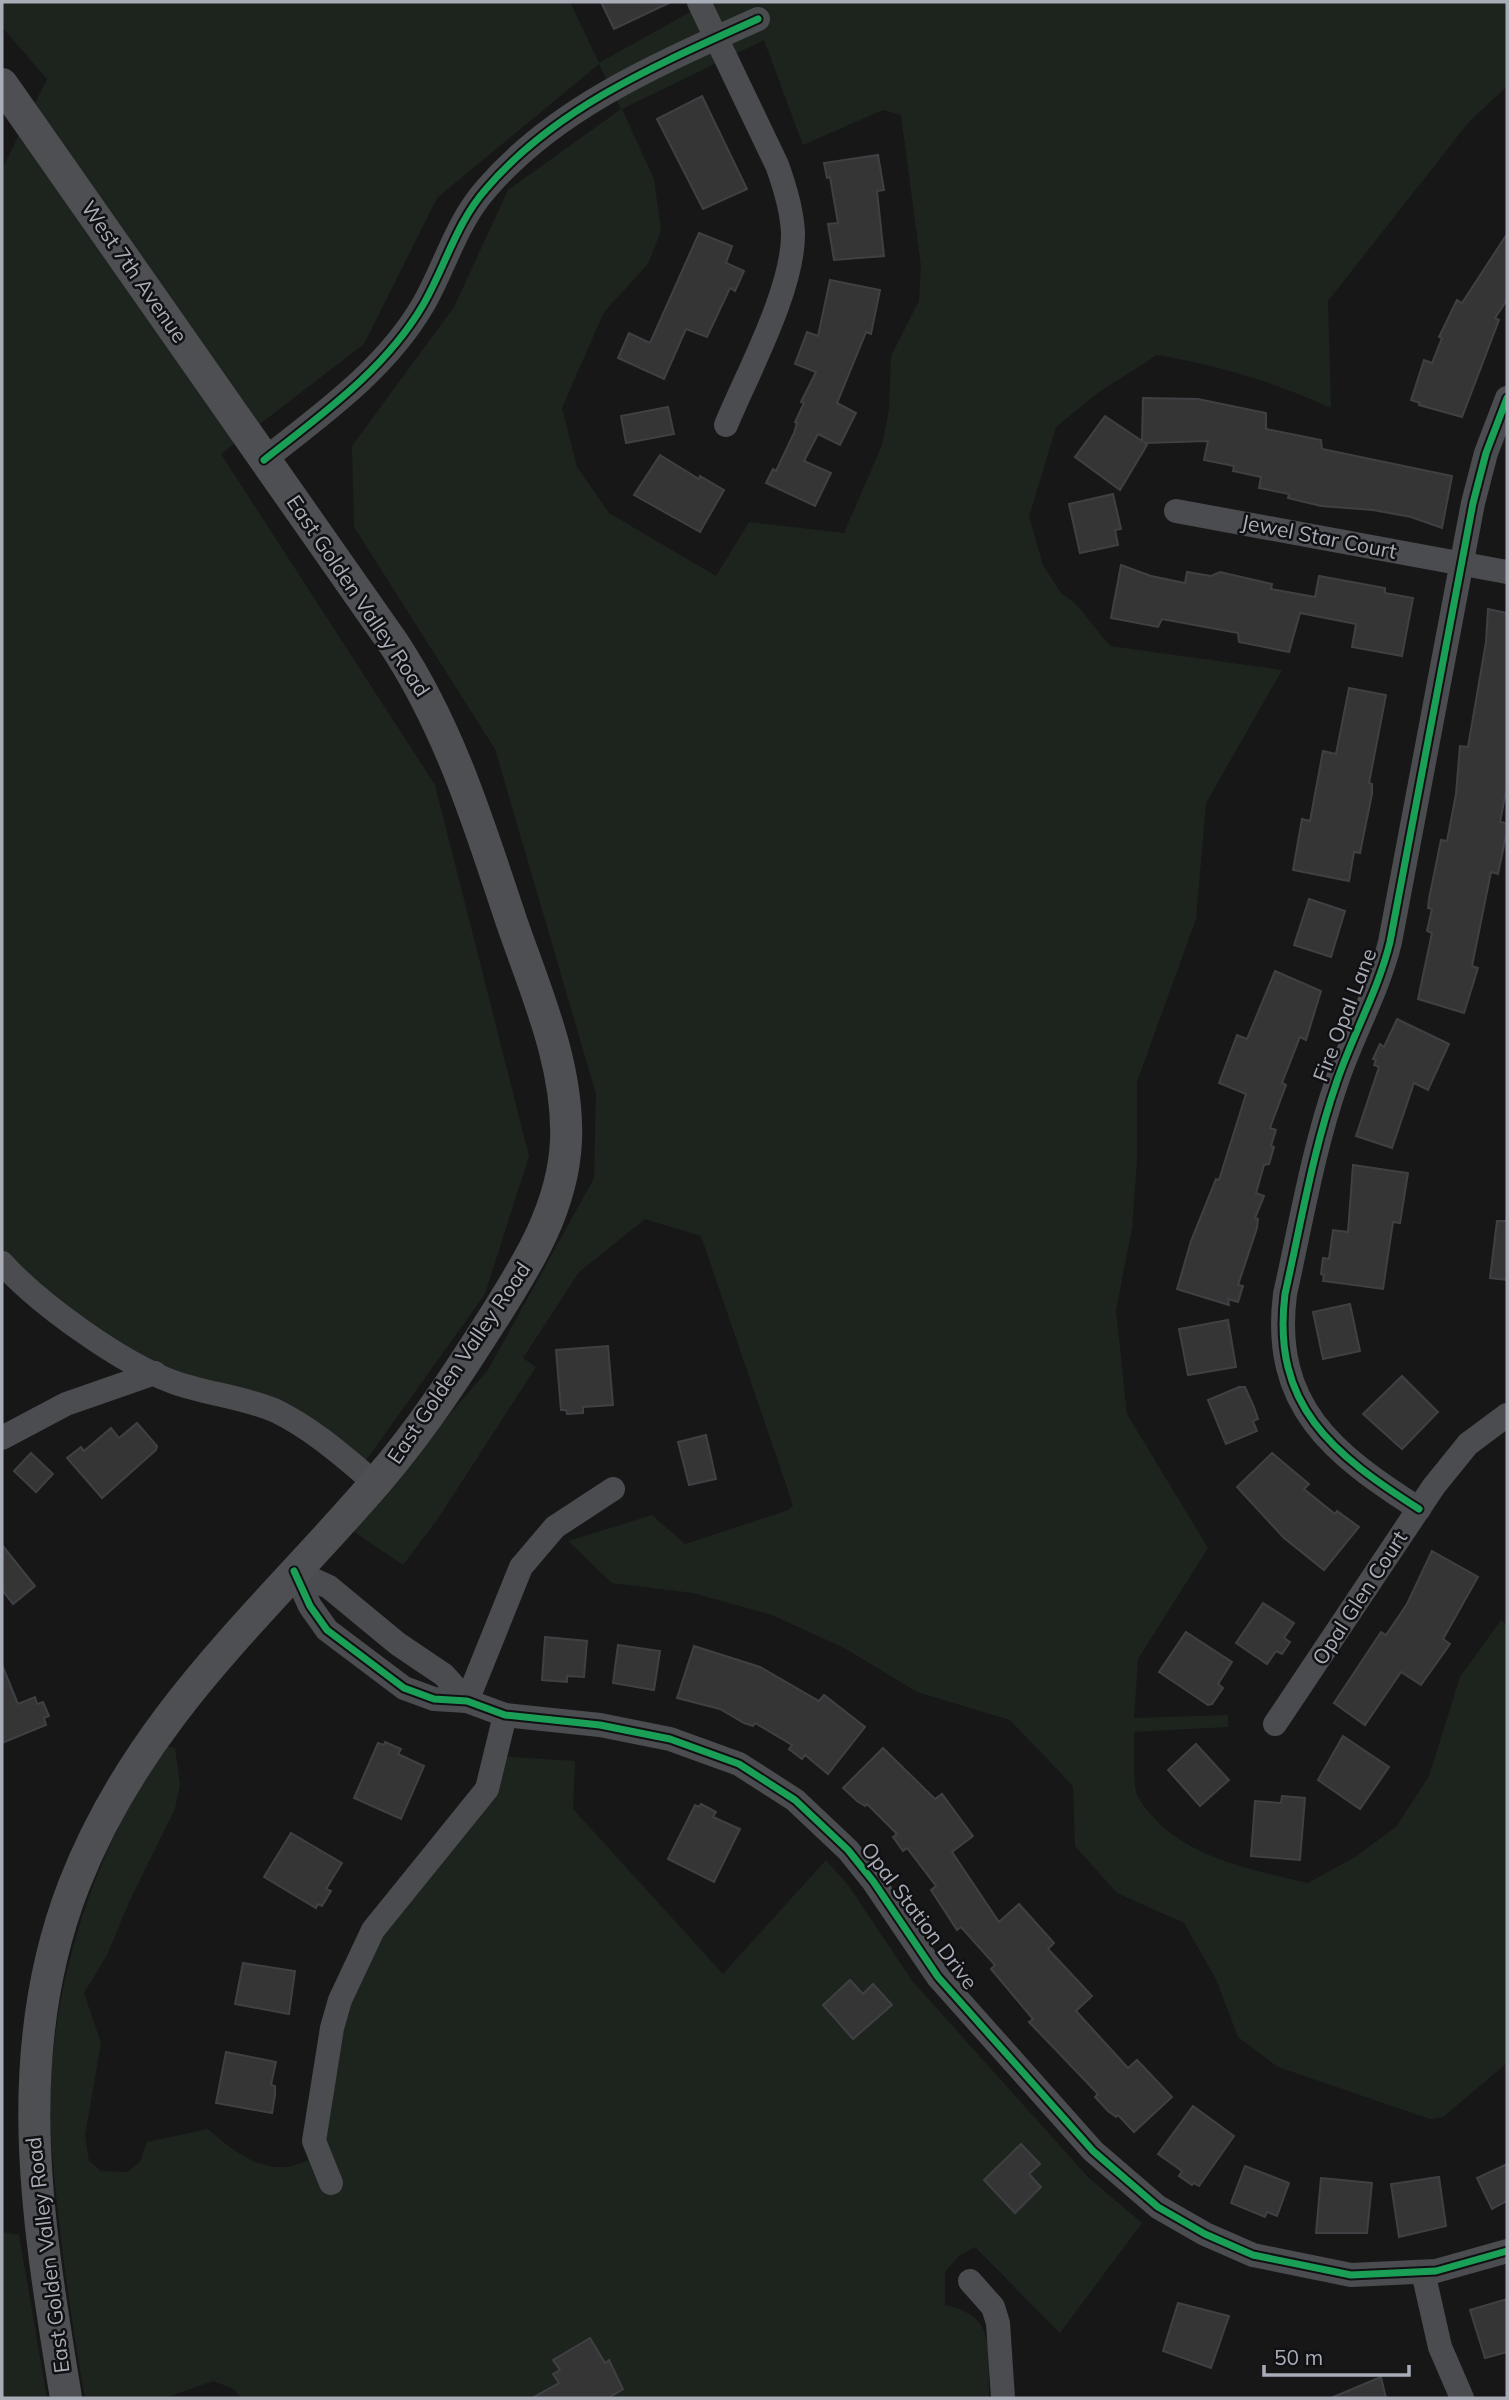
<svg xmlns="http://www.w3.org/2000/svg" width="1509" height="2400" viewBox="0 0 1509 2400" font-family="Mulish,sans-serif">
<style>
.green{fill:#1d241e;fill-rule:evenodd}
.building{fill:#353536;stroke:#3f4043;stroke-width:2}
.lines{fill:none;stroke-linecap:round;stroke-linejoin:round}
.minor{stroke:#4b4c50;stroke-width:24}
.major{stroke:#4d4f52;stroke-width:32}
.cycleway-casing{stroke:#111113;stroke-width:11}
.cycleway{stroke:#1a9f57;stroke-width:7}
.labels{text-anchor:middle;stroke-width:5;stroke-linejoin:round;paint-order:stroke}
.street-label{font-size:21px;fill:#a8adb8;stroke:#111113}
</style>
<rect width="100%" height="100%" fill="#171717"/>
<g class="green">
<path d="M 2,2 L 570,2 L 599,63 L 708,2 L 1507,2 L 1507,86 L 1468,123 L 1328,301 L 1331,408 C 1271,381 1221,366 1157,355 L 1099,392 L 1056,427 L 1029,517 L 1043,565 L 1061,593 L 1075,603 L 1110,646 L 1282,670 L 1206,803 L 1196,919 L 1137,1082 L 1137,1160 L 1132,1228 L 1116,1311 L 1127,1414 L 1208,1548 L 1138,1659 L 1134,1718 L 1228,1715 L 1228,1727 L 1134,1732 C 1135,1746 1132,1786 1138,1797 C 1173,1856 1248,1869 1308,1883 L 1355,1857 L 1396,1827 L 1429,1776 L 1460,1677 L 1501,1620 L 1507,1625 L 1507,2063 L 1443,2117 L 1430,2119 L 1278,2067 L 1238,2037 L 1216,1979 L 1184,1923 L 1117,1893 L 1075,1846 L 1073,1786 L 1010,1720 L 917,1692 L 846,1649 L 772,1615 L 693,1593 L 612,1583 L 568,1541 L 652,1515 L 685,1544 L 789,1510 L 793,1505 L 701,1236 L 645,1219 L 579,1272 L 523,1358 L 536,1367 L 437,1520 L 403,1565 L 350,1529 L 488,1370 L 594,1178 L 596,1094 L 495,749 L 354,527 L 352,446 L 454,307 L 508,190 L 621,109 L 599,64 L 437,198 L 364,344 L 221,454 L 435,785 L 529,1156 L 485,1294 L 359,1470 L 328,1444 L 171,1381 L 2,1263 L 2,169 L 47,79 L 2,27 ZM 764,40 L 803,145 L 883,110 L 901,115 L 921,266 L 919,301 L 891,356 L 889,409 L 882,445 L 844,533 L 749,522 L 716,576 L 609,513 L 577,467 L 562,408 L 604,312 L 648,264 L 661,231 L 654,179 L 622,109 Z"/>
<path d="M 166,1746 L 175,1748 L 180,1784 L 175,1809 L 129,1902 L 108,1953 L 84,1993 L 101,2043 L 85,2135 L 89,2161 L 101,2171 L 127,2172 L 140,2162 L 147,2142 L 208,2129 C 228,2147 256,2170 286,2167 C 296,2166 308,2160 318,2156 L 340,2000 L 496,1756 L 575,1761 L 573,1809 L 723,1974 L 826,1860 L 848,1885 L 913,1982 L 1089,2178 L 1142,2223 L 1060,2333 L 975,2247 L 959,2256 L 945,2272 L 945,2305 C 999,2316 987,2353 989,2398 L 241,2398 L 234,2389 L 213,2381 L 165,2398 L 85,2398 C 73,2330 63,2263 56,2194 C 53,2159 48,2123 50,2088 C 57,1967 97,1846 166,1746 Z"/>
<polygon points="2,2232 19,2235 47,2398 2,2398"/>
</g>
<g class="building">
<polygon points="601,2 671,2 614,29"/>
<polygon points="702,96 747,189 703,209 657,119"/>
<polygon points="878,155 884,190 877,191 884,256 834,260 828,224 838,223 830,177 827,178 824,163"/>
<polygon points="699,233 732,246 726,263 744,271 735,291 730,288 707,337 686,329 664,379 618,358 629,333 650,343"/>
<polygon points="1507,234 1507,300 1495,318 1499,320 1462,417 1419,405 1420,403 1411,400 1424,360 1432,363 1442,338 1439,337 1457,300 1462,303"/>
<polygon points="830,280 880,290 871,334 866,332 837,403 856,413 840,445 818,434 804,461 831,473 815,506 766,483 773,469 776,471 794,433 797,423 795,422 804,403 801,402 816,372 795,364 807,332 818,336"/>
<polygon points="1143,398 1198,399 1266,413 1266,429 1321,440 1322,449 1452,476 1442,528 1411,517 1373,510 1321,506 1288,498 1289,494 1259,488 1261,477 1233,471 1234,466 1204,460 1208,441 1145,443 1147,445 1120,490 1075,457 1105,416 1142,441"/>
<polygon points="668,407 674,434 626,443 621,416"/>
<polygon points="660,455 699,479 700,476 724,490 700,532 634,495"/>
<polygon points="1113,494 1121,529 1115,530 1118,545 1080,553 1069,504"/>
<polygon points="1121,565 1151,576 1185,583 1187,572 1211,576 1220,572 1272,584 1271,589 1315,597 1319,576 1385,588 1385,593 1413,598 1402,656 1352,647 1356,624 1300,613 1289,652 1239,642 1238,633 1162,619 1158,627 1111,618"/>
<polygon points="1488,609 1507,613 1507,786 1500,822 1507,823 1507,831 1498,874 1491,872 1472,966 1478,968 1464,1013 1418,999 1432,933 1427,931 1432,909 1428,908 1429,899 1441,840 1447,841 1456,794 1460,746 1468,747 1486,642"/>
<polygon points="1349,688 1386,695 1369,783 1372,784 1372,794 1360,853 1354,852 1349,881 1293,870 1302,819 1310,821 1323,751 1336,754"/>
<polygon points="1309,899 1345,911 1331,957 1294,945"/>
<polygon points="1275,971 1321,991 1306,1040 1300,1037 1282,1083 1286,1085 1270,1128 1276,1130 1271,1146 1274,1147 1269,1164 1264,1165 1256,1193 1264,1196 1255,1218 1258,1219 1257,1228 1238,1285 1243,1286 1238,1302 1228,1299 1229,1305 1177,1289 1191,1241 1216,1179 1219,1180 1246,1094 1219,1083 1237,1035 1247,1039"/>
<polygon points="1397,1019 1449,1044 1428,1090 1414,1083 1392,1148 1356,1136 1379,1067 1374,1065 1376,1060 1373,1059 1380,1044 1384,1047"/>
<polygon points="1353,1165 1408,1173 1400,1223 1393,1222 1383,1289 1323,1281 1324,1275 1321,1274 1323,1258 1329,1259 1333,1230 1348,1232"/>
<polygon points="1497,1221 1507,1221 1507,1280 1490,1278"/>
<polygon points="1350,1304 1360,1351 1323,1359 1313,1312"/>
<polygon points="1228,1320 1236,1367 1188,1375 1179,1329"/>
<polygon points="608,1346 613,1405 583,1407 583,1413 567,1414 566,1410 561,1410 556,1350"/>
<polygon points="1402,1376 1438,1412 1402,1449 1363,1414"/>
<polygon points="1239,1387 1245,1387 1254,1407 1258,1419 1253,1421 1257,1431 1226,1444 1208,1400"/>
<polygon points="137,1423 157,1446 156,1450 102,1498 67,1458 81,1447 84,1451 111,1428 119,1438"/>
<polygon points="706,1435 716,1479 689,1485 678,1442"/>
<polygon points="31,1453 53,1474 36,1492 14,1471"/>
<polygon points="1272,1453 1309,1484 1304,1489 1335,1514 1337,1511 1359,1527 1324,1570 1284,1538 1237,1487"/>
<polygon points="2,1545 35,1586 13,1604 2,1590"/>
<polygon points="1432,1551 1478,1577 1443,1639 1450,1644 1421,1685 1401,1672 1365,1725 1334,1703 1381,1632 1386,1635 1407,1604"/>
<polygon points="1263,1603 1294,1623 1284,1638 1290,1642 1282,1654 1276,1651 1267,1664 1236,1643"/>
<polygon points="1186,1632 1232,1662 1218,1684 1223,1688 1212,1704 1208,1705 1159,1672"/>
<polygon points="545,1637 587,1641 584,1677 567,1676 567,1682 542,1680"/>
<polygon points="618,1645 660,1651 654,1690 613,1683"/>
<polygon points="694,1646 760,1667 819,1701 824,1695 865,1727 828,1774 805,1755 802,1759 789,1749 792,1745 755,1723 753,1726 744,1723 720,1709 677,1698"/>
<polygon points="2,1665 18,1704 35,1697 37,1704 43,1702 49,1716 44,1718 46,1725 2,1743"/>
<polygon points="1343,1736 1389,1767 1360,1809 1318,1780"/>
<polygon points="385,1742 401,1749 398,1754 424,1766 401,1819 354,1798 378,1743 384,1745"/>
<polygon points="1196,1744 1229,1780 1200,1806 1168,1770"/>
<polygon points="883,1748 935,1799 942,1794 973,1836 952,1852 999,1922 1019,1904 1054,1943 1048,1949 1092,1996 1076,2011 1128,2068 1137,2060 1172,2097 1134,2132 1118,2115 1116,2117 1108,2111 1095,2097 1098,2094 1029,2022 1033,2019 991,1969 995,1965 961,1927 957,1930 931,1890 936,1886 907,1848 903,1851 893,1837 897,1834 867,1804 865,1806 857,1801 843,1788"/>
<polygon points="1282,1796 1305,1798 1300,1860 1251,1856 1255,1801 1281,1803"/>
<polygon points="701,1804 716,1812 713,1817 740,1829 714,1882 668,1859 695,1805 699,1807"/>
<polygon points="291,1833 342,1863 326,1889 331,1891 322,1906 318,1904 316,1908 264,1877"/>
<polygon points="243,1963 295,1971 289,2014 235,2004"/>
<polygon points="850,1980 863,1994 873,1984 892,2005 853,2039 823,2005"/>
<polygon points="226,2052 276,2062 271,2085 275,2086 275,2095 272,2113 216,2103"/>
<polygon points="1193,2106 1234,2136 1199,2186 1194,2183 1192,2185 1179,2176 1182,2171 1158,2154"/>
<polygon points="1021,2144 1040,2164 1029,2174 1041,2187 1015,2213 984,2180"/>
<polygon points="1507,2164 1507,2201 1492,2209 1477,2178"/>
<polygon points="1245,2166 1289,2183 1277,2216 1267,2212 1265,2217 1231,2203"/>
<polygon points="1439,2177 1446,2226 1399,2237 1391,2184"/>
<polygon points="1321,2178 1372,2183 1367,2233 1316,2233"/>
<polygon points="1507,2299 1507,2352 1485,2358 1470,2310"/>
<polygon points="1178,2303 1229,2316 1211,2368 1163,2351"/>
<polygon points="590,2338 605,2363 609,2360 623,2389 608,2398 532,2398 559,2383 553,2374 560,2370 553,2360"/>
<polygon points="1381,2377 1386,2398 1331,2398"/>
</g>
<g class="lines">
<g class="minor">
<path d="M 699,2 L 777,165 C 785,187 792,209 793,233 C 794,288 748,372 726,425"/>
<path d="M 264,460 C 322,414 385,370 423,305 C 445,267 456,223 486,189 C 557,106 661,63 758,19"/>
<polyline points="1176,511 1507,572"/>
<path d="M 2,1263 C 39,1304 121,1363 173,1382 C 206,1394 244,1397 276,1411 C 313,1429 344,1457 375,1483"/>
<polyline points="2,1438 66,1404 155,1373"/>
<path d="M 1419,1509 C 1333,1454 1271,1406 1285,1294 C 1301,1223 1313,1150 1337,1081 C 1353,1034 1378,991 1390,942 L 1473,503 L 1486,453 L 1507,398"/>
<polyline points="294,1571 310,1606 327,1630 404,1688 434,1699 467,1701 505,1715 600,1725 670,1739 739,1764 795,1800 848,1850 873,1881 938,1977 1093,2151 1158,2207 1205,2234 1253,2255 1351,2275 1436,2271 1507,2251"/>
<polyline points="294,1571 329,1587 398,1644 444,1675 467,1701"/>
<polyline points="467,1701 521,1567 555,1527 613,1489"/>
<polyline points="1275,1724 1434,1486 1468,1444 1507,1415"/>
<polyline points="331,2183 314,2141 332,2028 340,2000 373,1930 487,1789 505,1715"/>
<polyline points="1423,2272 1440,2347 1462,2398"/>
<polyline points="970,2281 993,2307 998,2323 1003,2398"/>
</g>
<path class="major" d="M 2,84 L 394,644 C 451,731 479,825 512,923 C 536,992 569,1066 566,1141 C 563,1208 527,1265 492,1320 C 457,1375 421,1430 378,1480 C 264,1613 140,1716 74,1885 C 8,2055 38,2225 66,2398"/>
<defs>
<g id="cycleway">
<path d="M 264,460 C 322,414 385,370 423,305 C 445,267 456,223 486,189 C 557,106 661,63 758,19"/>
<path d="M 1419,1509 C 1333,1454 1271,1406 1285,1294 C 1301,1223 1313,1150 1337,1081 C 1353,1034 1378,991 1390,942 L 1473,503 L 1486,453 L 1507,398"/>
<polyline points="294,1571 310,1606 327,1630 404,1688 434,1699 467,1701 505,1715 600,1725 670,1739 739,1764 795,1800 848,1850 873,1881 938,1977 1093,2151 1158,2207 1205,2234 1253,2255 1351,2275 1436,2271 1507,2251"/>
</g>
</defs>
<use href="#cycleway" class="cycleway-casing"/>
<use href="#cycleway" class="cycleway"/>
</g>
<g class="labels">
<g class="street-label">
<text transform="translate(134 272) rotate(55)" y="7">West 7th Avenue</text>
<text transform="translate(1319 537) rotate(11)" y="7">Jewel Star Court</text>
<text transform="translate(358 596) rotate(56)" y="7">East Golden Valley Road</text>
<text transform="translate(1345 1015) rotate(-69)" y="7">Fire Opal Lane</text>
<text transform="translate(459 1363) rotate(-56)" y="7">East Golden Valley Road</text>
<text transform="translate(1360 1598) rotate(-57)" y="7">Opal Glen Court</text>
<text transform="translate(919 1916) rotate(53)" y="7">Opal Station Drive</text>
<text transform="translate(48 2255) rotate(-97)" y="7">East Golden Valley Road</text>
</g>
</g>
<rect width="1509" height="2400" fill="none" stroke="#a8adb8" stroke-width="7"/>
<path d="M1264 2365v10h145v-10" fill="none" stroke="#a8adb8" stroke-width="3.5"/>
<text x="1274" y="2365" font-size="21" fill="#a8adb8" stroke="#111113" stroke-width="5" paint-order="stroke">50 m</text>
</svg>
